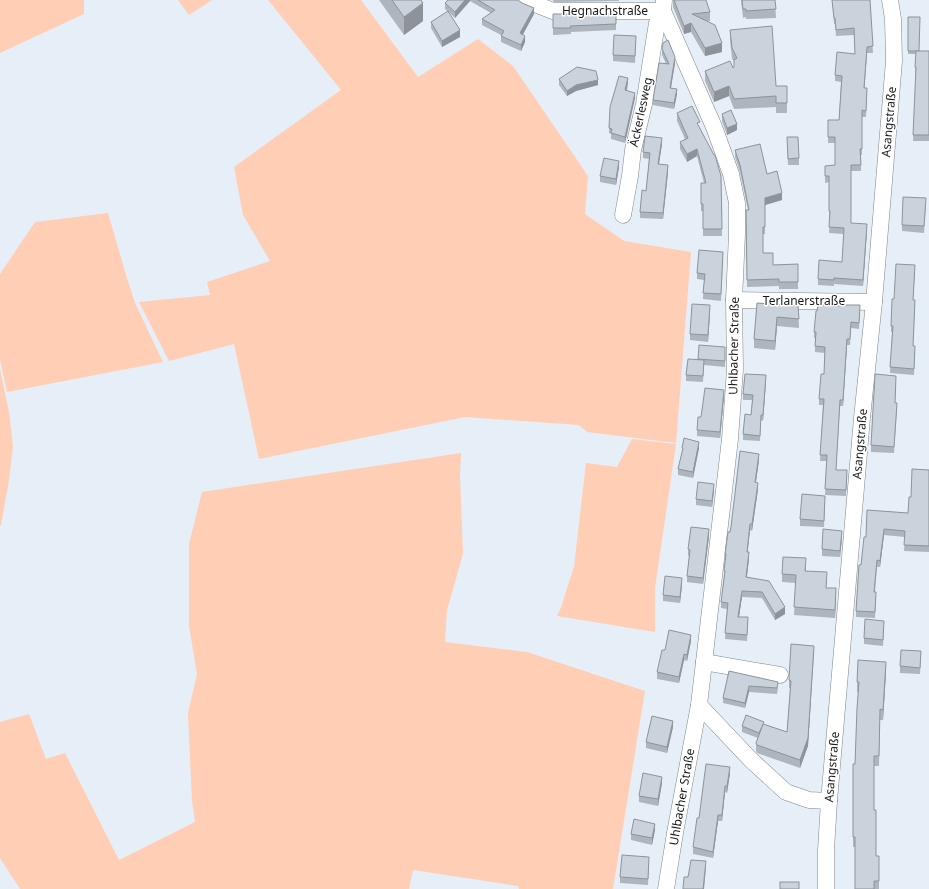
<svg xmlns="http://www.w3.org/2000/svg" width="929" height="889" viewBox="0 0 929 889" font-family="'Noto Sans',sans-serif">
<style>
.green{fill:#ffceb4}
.lines{fill:none;stroke-linecap:round;stroke-linejoin:round}
.minor-casing{stroke:#7d848c;stroke-width:17}
.minor{stroke:#fff;stroke-width:16}
.wall{fill:#aeb5bc}
.shaded-wall{fill:#8d9399}
.building{fill:#cad2db;stroke:#8d9399}
.labels{text-anchor:middle;stroke-width:3;stroke-linejoin:round;paint-order:stroke}
.street-label{font-size:12px;fill:#16191c;stroke:#fff}
</style>
<rect width="100%" height="100%" fill="#e6eff7"/>
<g class="green">
<polygon points="0,0 84,0 84,14 0,53"/>
<polygon points="178,0 212,0 189,15"/>
<polygon points="268,0 361,0 418,77 478,39 513,66 588,176 585,214 624,241 691,252 676,443 587,432 579,425 465,417 259,459 234,344 169,361 139,302 210,295 207,282 270,261 243,215 234,167 341,90"/>
<polygon points="108,213 127,278 135,303 163,362 7,392 0,360 0,274 35,222"/>
<polygon points="0,369 9,412 13,446 9,480 1,525 0,526"/>
<polygon points="632,439 676,444 655,588 655,632 557,616 560,610 574,567 586,463 617,467"/>
<polygon points="461,453 460,475 463,554 447,610 445,642 527,652 645,691 613,889 519,889 518,886 413,870 409,889 20,889 0,858 0,722 29,714 46,759 65,753 119,860 195,822 192,801 188,713 197,674 189,626 189,544 202,492"/>
</g>
<g class="lines">
<defs>
<g id="minor">
<polyline points="525,0 553,11 663,11"/>
<polyline points="664,0 663,11 714,127 731,174 737,203 737,234 734,300 735,369 730,439 699,705 675,833 666,889"/>
<polyline points="623,215 630,176 633,150 644,104 657,23 663,11"/>
<polyline points="734,300 874,302"/>
<polyline points="704,662 780,675"/>
<polyline points="699,705 751,760 786,792 809,800 829,801"/>
<polyline points="826,889 826,850 829,801 862,418 874,302 894,61 893,19 890,0"/>
</g>
</defs>
<use href="#minor" class="minor-casing"/>
<use href="#minor" class="minor"/>
</g>
<g class="wall">
<polygon points="379,0 421,0 423,21 404,35"/>
<polygon points="448,0 518,0 534,14 523,35 525,42 521,51 501,42 501,35 482,25 482,19 491,13 470,1 455,18 449,12 460,37 442,47 431,28 431,22 448,12 445,9 445,3"/>
<polygon points="553,0 619,0 619,1 555,2 553,1"/>
<polygon points="673,0 706,0 710,12 710,21 707,21 722,52 705,56 691,32 684,34 673,7"/>
<polygon points="741,0 775,0 776,18 746,19 746,17 743,18"/>
<polygon points="832,0 870,0 873,53 867,53 864,88 867,94 866,117 862,117 862,155 861,155 861,171 851,171 851,223 867,230 863,286 834,284 834,286 818,285 818,279 842,262 844,234 829,233 830,218 829,218 829,182 825,183 825,166 835,165 835,143 828,143 828,120 839,120 841,82 835,81 835,75 855,54 854,35 836,36 835,24 834,24"/>
<polygon points="553,14 616,14 616,30 571,32 571,34 553,35"/>
<polygon points="908,17 919,51 929,51 929,141 913,141 916,73 915,73 916,54 908,54"/>
<polygon points="730,30 776,86 787,86 787,113 776,113 776,107 734,109 729,96 714,102 705,81 705,71 734,68 734,61 732,59 730,40"/>
<polygon points="636,42 635,63 613,61 613,55"/>
<polygon points="662,49 675,63 671,88 677,94 674,109 653,105 653,100 666,64 662,55"/>
<polygon points="559,79 598,85 576,91 567,96 559,85"/>
<polygon points="628,83 627,90 635,98 625,143 611,139 611,134 609,133 609,128"/>
<polygon points="677,113 700,128 721,176 722,236 703,236 703,211 701,211 701,183 704,183 697,156 687,162 680,149 680,142 685,139 677,121"/>
<polygon points="722,114 737,130 727,135 722,121"/>
<polygon points="662,144 659,164 668,172 663,219 640,218 640,212 646,191 649,159 643,158 643,152"/>
<polygon points="787,144 799,158 799,165 788,165"/>
<polygon points="735,150 767,174 782,200 765,205 765,234 763,234 763,253 773,265 798,264 798,289 779,289 779,286 747,287 746,210 748,210 740,172 735,157"/>
<polygon points="619,167 616,185 600,182 600,176"/>
<polygon points="926,204 924,233 902,231 902,225"/>
<polygon points="723,258 721,301 703,299 704,280 697,279 697,273"/>
<polygon points="915,272 913,300 915,307 913,346 915,352 914,375 890,373 892,332 891,332 891,326 894,299"/>
<polygon points="757,303 798,306 799,328 777,326 775,350 754,348 754,339"/>
<polygon points="710,311 708,342 690,340 690,334"/>
<polygon points="860,311 859,329 851,328 850,345 847,345 843,406 840,406 836,470 847,476 846,496 825,495 827,461 820,461 823,405 819,405 819,399 824,374 825,353 815,352 815,338 814,338 814,332"/>
<polygon points="725,347 725,367 704,365 703,382 686,381 686,375 698,359"/>
<polygon points="766,381 763,421 761,420 760,441 743,440 743,434 751,415 752,400 743,400 743,394"/>
<polygon points="896,382 895,403 897,409 894,453 871,452 871,445"/>
<polygon points="724,396 720,438 697,436 697,430 701,417"/>
<polygon points="682,448 699,448 693,478 678,475 678,469 682,453"/>
<polygon points="759,460 756,482 758,489 752,531 750,530 747,552 749,559 747,577 785,614 775,620 762,598 742,597 739,617 748,623 747,641 725,639 727,609 721,608 721,602 724,577 725,554 730,532"/>
<polygon points="929,470 929,552 904,551 905,537 884,535 880,567 877,567 875,592 876,598 875,618 856,617 856,611 861,565 866,537 908,513 911,497"/>
<polygon points="714,490 712,507 696,505 696,499"/>
<polygon points="825,502 824,527 800,526 800,519"/>
<polygon points="709,536 703,584 687,582 687,576 689,556 688,555 688,549"/>
<polygon points="842,537 840,557 822,556 822,549"/>
<polygon points="806,566 806,571 827,580 826,588 836,596 835,618 794,615 796,583 782,582 782,574"/>
<polygon points="682,584 680,603 663,601 663,595"/>
<polygon points="884,627 883,646 864,644 864,638"/>
<polygon points="691,641 687,661 684,660 679,683 657,679 657,672 665,650"/>
<polygon points="814,653 808,746 800,768 757,753 756,751 756,743 758,738 742,732 742,726 764,724 787,732 790,688 789,688 789,680"/>
<polygon points="921,657 920,674 900,673 900,666"/>
<polygon points="729,671 778,688 777,694 749,692 745,708 723,703 723,698"/>
<polygon points="886,672 883,720 880,720 879,766 874,766 874,810 876,856 879,856 879,889 855,889 855,847 853,847 853,764 855,764 858,692 857,692 857,682"/>
<polygon points="673,727 667,753 646,748 646,742"/>
<polygon points="730,773 727,793 725,792 722,821 718,821 713,858 693,854 693,847 699,818"/>
<polygon points="662,783 658,806 639,802 639,796"/>
<polygon points="655,830 652,845 631,840 631,834"/>
<polygon points="649,863 648,885 620,883 620,877"/>
</g>
<g class="shaded-wall">
<polygon points="465,0 470,0 470,1 455,18 455,12"/>
<polygon points="423,3 423,21 404,35 404,17"/>
<polygon points="534,8 534,14 520,39 520,33"/>
<polygon points="691,23 691,32 684,34 684,26"/>
<polygon points="460,30 460,37 442,47 442,41"/>
<polygon points="525,36 525,42 521,51 521,45"/>
<polygon points="722,43 722,52 705,56 705,48"/>
<polygon points="867,47 867,53 864,94 864,88"/>
<polygon points="675,57 675,63 670,93 670,88"/>
<polygon points="628,78 628,83 625,96 625,90"/>
<polygon points="598,80 598,85 576,91 567,96 567,91 576,85"/>
<polygon points="729,86 729,96 714,102 714,92"/>
<polygon points="677,89 677,94 674,109 674,103"/>
<polygon points="635,93 635,98 625,143 625,137"/>
<polygon points="737,124 737,130 727,135 727,128"/>
<polygon points="662,138 662,144 658,170 658,164"/>
<polygon points="697,149 697,156 687,162 687,154"/>
<polygon points="619,161 619,167 616,185 616,179"/>
<polygon points="668,165 668,172 663,219 663,213"/>
<polygon points="782,193 782,200 765,205 765,198"/>
<polygon points="867,224 867,230 863,286 863,280"/>
<polygon points="710,305 710,311 708,342 708,335"/>
<polygon points="777,317 777,326 775,350 775,341"/>
<polygon points="847,339 847,345 843,406 843,400"/>
<polygon points="766,375 766,381 763,421 763,415"/>
<polygon points="724,390 724,396 720,438 720,432"/>
<polygon points="699,442 699,448 693,478 693,472"/>
<polygon points="759,454 759,460 755,488 755,482"/>
<polygon points="758,483 758,489 752,531 752,524"/>
<polygon points="714,484 714,490 712,507 712,501"/>
<polygon points="750,524 750,530 747,558 747,552"/>
<polygon points="709,529 709,536 703,584 703,578"/>
<polygon points="884,529 884,535 880,567 880,561"/>
<polygon points="842,531 842,537 840,557 840,551"/>
<polygon points="749,552 749,559 746,583 746,577"/>
<polygon points="682,578 682,584 680,603 680,597"/>
<polygon points="836,588 836,596 835,618 835,610"/>
<polygon points="742,591 742,597 738,623 738,617"/>
<polygon points="785,607 785,614 775,620 775,614"/>
<polygon points="691,635 691,641 687,661 687,655"/>
<polygon points="814,646 808,746 800,768 800,760"/>
<polygon points="684,654 684,660 679,683 679,677"/>
<polygon points="886,662 886,672 883,720 883,710"/>
<polygon points="749,686 749,692 745,708 745,703"/>
<polygon points="673,721 673,727 667,753 667,747"/>
<polygon points="730,767 730,773 727,793 727,786"/>
<polygon points="662,777 662,783 658,806 658,799"/>
<polygon points="725,786 725,792 722,821 722,815"/>
<polygon points="718,815 718,821 713,858 713,852"/>
<polygon points="655,824 655,830 652,845 652,838"/>
<polygon points="706,861 706,867 704,889 703,889"/>
</g>
<g class="building">
<polygon points="392,0 421,0 423,3 404,17"/>
<polygon points="448,0 465,0 455,12 445,3"/>
<polygon points="478,0 518,0 522,3 534,8 520,33 525,36 521,45 501,36 504,31 482,19 495,10"/>
<polygon points="674,0 706,0 710,12 692,14 715,25 722,43 705,48 691,23 684,26"/>
<polygon points="742,0 775,0 776,9 746,11 746,9 743,9"/>
<polygon points="832,0 870,0 873,46 867,47 864,88 867,88 866,111 862,110 862,149 860,149 861,165 851,165 851,223 867,224 863,280 834,278 834,280 818,279 819,260 842,262 844,228 829,227 830,211 829,211 829,176 825,176 825,166 835,165 835,137 828,137 828,120 839,120 842,76 835,75 837,52 855,54 854,28 836,30 835,18 834,18"/>
<polygon points="448,11 460,30 442,41 431,22"/>
<polygon points="553,14 616,14 616,24 570,26 571,28 553,28"/>
<polygon points="908,17 920,17 919,51 908,51"/>
<polygon points="772,26 776,86 787,86 787,103 776,103 776,96 734,99 729,86 714,92 705,71 730,61 733,68 734,67 734,60 737,58 732,48 730,30"/>
<polygon points="614,35 636,36 635,56 613,55"/>
<polygon points="668,40 675,57 670,88 677,89 674,103 653,100 659,63 669,64 662,49 663,43"/>
<polygon points="916,51 929,51 929,135 913,135 916,67 915,67"/>
<polygon points="577,67 596,71 598,80 576,85 567,91 559,79"/>
<polygon points="619,76 628,78 625,90 635,93 625,137 611,133 612,129 609,128 610,107"/>
<polygon points="692,106 700,122 697,123 714,155 715,155 721,176 722,229 703,229 703,204 701,204 701,183 706,183 697,149 687,154 680,142 688,138 677,113"/>
<polygon points="731,110 737,124 727,128 722,114"/>
<polygon points="645,136 662,138 658,164 668,165 663,213 640,212 642,190 646,191 650,153 643,152"/>
<polygon points="787,137 798,137 799,158 788,159"/>
<polygon points="760,144 767,174 777,171 782,193 765,198 765,227 763,227 763,253 773,253 773,265 798,264 798,282 779,282 779,279 747,280 746,210 749,210 740,165 735,150"/>
<polygon points="604,158 619,161 616,179 600,176"/>
<polygon points="903,197 926,198 924,226 902,225"/>
<polygon points="699,250 723,252 721,294 703,293 705,274 697,273"/>
<polygon points="896,264 915,265 913,300 915,300 913,346 915,346 914,369 890,367 893,326 891,326 892,299 894,299"/>
<polygon points="757,303 798,306 799,319 777,317 775,341 754,339"/>
<polygon points="692,304 710,305 708,335 690,334"/>
<polygon points="818,305 841,306 841,305 860,305 859,323 851,322 850,339 847,339 843,400 840,400 836,470 847,470 846,490 825,489 827,455 820,455 824,399 819,399 821,374 824,374 825,347 815,346 816,332 814,332 816,311 817,311"/>
<polygon points="699,345 725,347 725,361 698,359"/>
<polygon points="688,359 704,360 703,376 686,375"/>
<polygon points="745,374 766,375 763,415 761,415 760,436 743,434 745,414 751,415 753,395 743,394"/>
<polygon points="875,374 896,376 895,403 897,403 894,447 871,445"/>
<polygon points="705,388 724,390 720,432 697,430 698,417 701,417"/>
<polygon points="684,438 699,442 693,472 678,469 683,448 682,448"/>
<polygon points="740,451 759,454 755,482 758,483 752,524 750,524 747,552 749,552 746,577 769,581 785,607 775,614 762,592 742,591 738,617 748,617 747,635 725,633 728,603 721,602 725,571 724,571 726,554 725,554 728,532 730,532 731,527"/>
<polygon points="912,469 929,470 929,546 904,545 905,531 884,529 880,561 877,560 874,592 876,592 875,612 856,611 859,565 861,565 864,537 866,537 867,510 908,513 909,497 911,497"/>
<polygon points="698,482 714,484 712,501 696,499"/>
<polygon points="802,494 825,496 824,521 800,519"/>
<polygon points="691,527 709,529 703,578 687,576 690,550 688,549"/>
<polygon points="823,529 842,531 840,551 822,549"/>
<polygon points="783,557 806,558 805,571 827,572 826,588 836,588 835,610 794,607 796,575 782,574"/>
<polygon points="665,576 682,578 680,597 663,595"/>
<polygon points="865,619 884,621 883,640 864,638"/>
<polygon points="669,630 691,635 687,655 684,654 679,677 657,672 662,650 665,650"/>
<polygon points="791,644 814,646 808,738 800,760 757,745 756,743 763,724 787,732 791,681 789,680"/>
<polygon points="901,650 921,651 920,668 900,666"/>
<polygon points="858,660 886,662 883,710 880,709 879,756 874,756 874,810 876,810 876,856 879,856 879,881 874,881 874,889 855,889 855,837 853,837 853,764 855,764 857,708 859,682 857,682"/>
<polygon points="729,671 778,682 777,688 749,686 745,703 723,698"/>
<polygon points="746,715 764,722 759,733 742,726"/>
<polygon points="652,716 673,721 667,747 646,742"/>
<polygon points="706,764 730,767 727,786 725,786 722,815 718,815 713,852 693,847 697,818 699,818"/>
<polygon points="643,773 662,777 658,799 639,796"/>
<polygon points="634,819 655,824 652,838 631,834"/>
<polygon points="622,855 649,857 648,879 620,877"/>
<polygon points="691,860 706,861 703,889 683,889 684,877 688,877"/>
<rect x="780" y="882" width="19" height="7"/>
</g>
<g class="labels">
<g class="street-label">
<text x="605" y="15">Hegnachstraße</text>
<text transform="translate(641 112) rotate(-78)" y="4">Äckerlesweg</text>
<text transform="translate(889 122) rotate(-85)" y="4">Asangstraße</text>
<text x="804" y="305">Terlanerstraße</text>
<text transform="translate(734 346) rotate(-89)" y="4">Uhlbacher Straße</text>
<text transform="translate(860 444) rotate(-85)" y="4">Asangstraße</text>
<text transform="translate(832 767) rotate(-85)" y="4">Asangstraße</text>
<text transform="translate(682 797) rotate(-80)" y="4">Uhlbacher Straße</text>
</g>
</g>
</svg>
